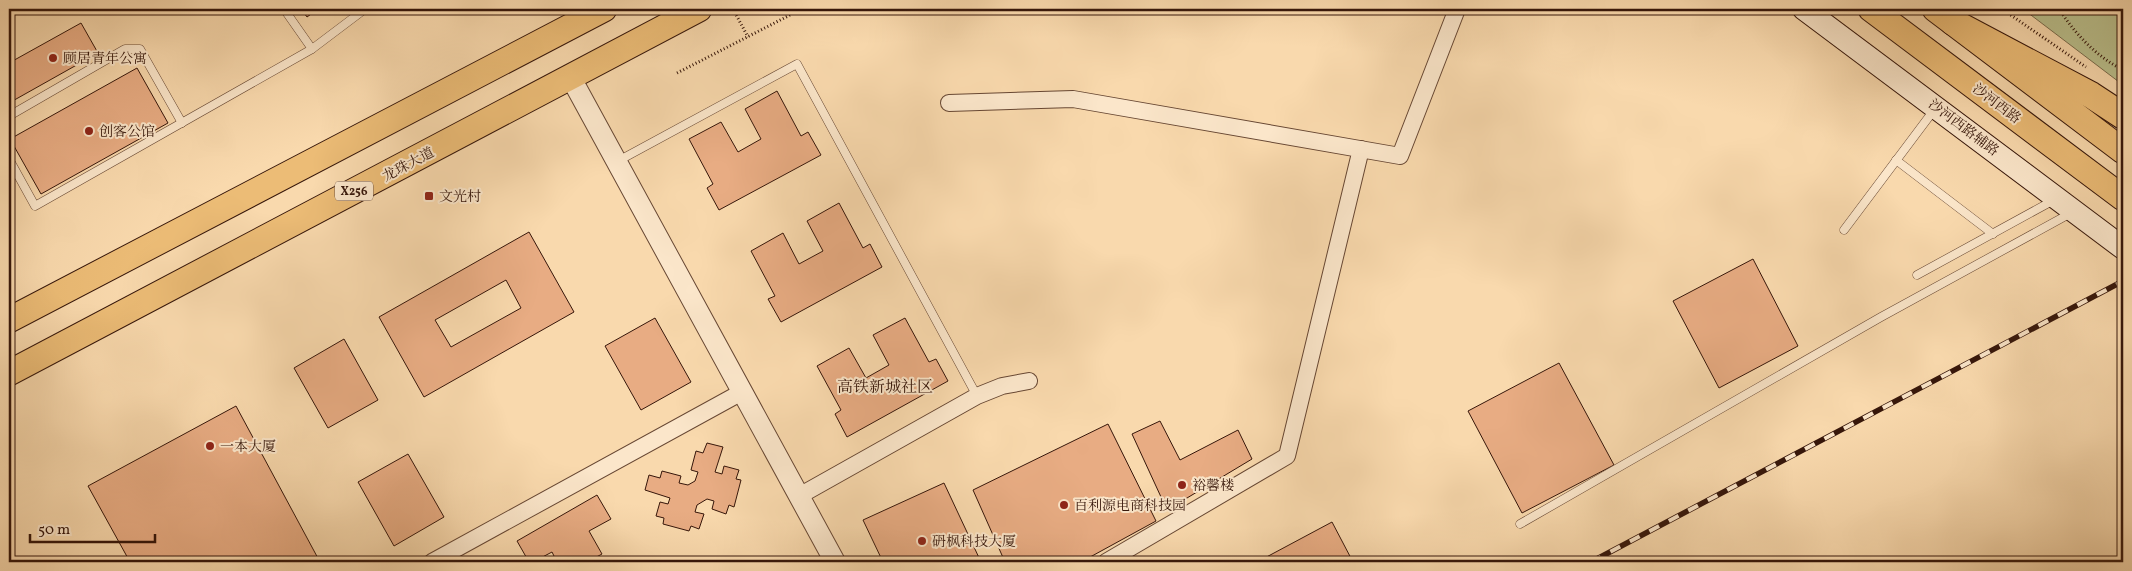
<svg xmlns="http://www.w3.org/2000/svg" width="2132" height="571" viewBox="0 0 2132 571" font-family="Vollkorn,'Noto Serif SC',serif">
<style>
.green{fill:#bac08d;stroke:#786b4c}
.building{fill:#e8ac83;stroke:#36160a;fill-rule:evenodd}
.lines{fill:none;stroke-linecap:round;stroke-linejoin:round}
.service-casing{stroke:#674733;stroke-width:9}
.minor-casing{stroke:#674733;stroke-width:18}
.tertiary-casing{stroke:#674733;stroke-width:22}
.secondary-casing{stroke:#36160a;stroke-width:24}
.primary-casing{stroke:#36160a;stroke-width:27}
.trunk-casing{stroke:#36160a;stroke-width:28}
.path{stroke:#36160a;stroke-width:3;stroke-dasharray:1 2.5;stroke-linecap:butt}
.service{stroke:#fbe6ca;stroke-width:8}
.minor{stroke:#fbe6ca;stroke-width:16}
.tertiary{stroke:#fbe6ca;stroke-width:20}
.secondary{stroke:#fbe6ca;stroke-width:22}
.primary{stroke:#ecbc76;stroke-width:25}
.trunk{stroke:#ecbc76;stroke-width:26}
.rail-casing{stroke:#36160a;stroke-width:5.5}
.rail{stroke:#fbe6ca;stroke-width:4;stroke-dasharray:11;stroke-linecap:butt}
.poi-dot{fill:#8f2418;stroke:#fbe6ca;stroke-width:2}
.labels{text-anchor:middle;stroke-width:4;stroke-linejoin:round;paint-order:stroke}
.shield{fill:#fbe6ca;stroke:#715444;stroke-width:1}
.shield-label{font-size:12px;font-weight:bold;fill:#36160a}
.poi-label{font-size:14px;fill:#36160a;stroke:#fbe6ca;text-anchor:start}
.street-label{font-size:14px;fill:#36160a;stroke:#fbe6ca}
.quarter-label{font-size:16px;fill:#36160a;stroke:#fbe6ca}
</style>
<rect width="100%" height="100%" fill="#f9d9ad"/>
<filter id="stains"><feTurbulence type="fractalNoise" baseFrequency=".004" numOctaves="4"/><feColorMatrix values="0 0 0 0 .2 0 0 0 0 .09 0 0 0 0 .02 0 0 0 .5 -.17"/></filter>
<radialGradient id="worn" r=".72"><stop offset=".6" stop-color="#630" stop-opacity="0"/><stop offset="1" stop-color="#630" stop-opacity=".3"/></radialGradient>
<polygon class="green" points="2023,9 2123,9 2123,85"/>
<g class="building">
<polygon points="301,9 318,9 307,17"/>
<polygon points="81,23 98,53 9,103 9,63"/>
<polygon points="137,68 168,123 41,194 10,139"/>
<polygon points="777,91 801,136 808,132 821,155 719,210 707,188 713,184 689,139 721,122 738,152 761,139 745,109"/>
<polygon points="839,203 863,248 870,244 882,267 781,322 768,299 775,296 751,251 783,233 799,264 823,251 807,221"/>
<path d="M 529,232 L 574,312 L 424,397 L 379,317 ZM 506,280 L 521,308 L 451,347 L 435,320 Z"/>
<polygon points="1753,259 1798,346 1719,388 1673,301"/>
<polygon points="655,318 691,382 641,410 605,346"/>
<polygon points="905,318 929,362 936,359 948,381 847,437 835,414 841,410 817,366 849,348 866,378 889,365 873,335"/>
<polygon points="344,339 378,400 328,428 294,368"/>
<polygon points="1559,363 1614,465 1522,513 1468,411"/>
<polygon points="236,406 320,562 130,562 88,486"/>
<polygon points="1160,421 1180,460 1238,430 1252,459 1167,510 1132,434"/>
<polygon points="1108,424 1156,521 1081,562 1005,562 973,490"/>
<polygon points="707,443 723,447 715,472 722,474 724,466 739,470 736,479 741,480 734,507 729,505 726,514 712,509 714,501 707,499 697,505 695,512 704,514 699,529 691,526 689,531 663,524 664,518 656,516 660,502 668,504 670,498 645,490 649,475 660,478 662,471 681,476 679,483 688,485 695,481 698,472 691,470 696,451 703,453"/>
<polygon points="408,454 444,517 394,546 358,482"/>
<polygon points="944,483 981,562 883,562 863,520"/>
<polygon points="597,495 611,519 589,531 602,554 587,562 557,562 552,552 533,562 529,562 517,541"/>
<polygon points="1332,522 1353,562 1259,562 1259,561"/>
</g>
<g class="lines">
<defs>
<g id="service">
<polyline points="284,9 312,49"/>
<polyline points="9,116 125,49 140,49 182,123"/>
<polyline points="9,159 35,206 312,49 365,9"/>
<polyline points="1896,160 1993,234"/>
<polyline points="618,161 797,64 977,396"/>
<polyline points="1844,230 1934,110"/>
<polyline points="1917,275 2054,200"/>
<polyline points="1520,524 1881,317 2071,213"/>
</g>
<g id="minor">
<polyline points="949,103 1073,99 1400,156 1457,9"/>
<polyline points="799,496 977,396 1002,386 1029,381"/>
<polyline points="432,562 742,392"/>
<polyline points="1106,562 1287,456 1361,149"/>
</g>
<polyline id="tertiary" points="571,78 835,562"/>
<polyline id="secondary" points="1804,9 2123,248"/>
<g id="primary">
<polyline points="1871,9 2123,198"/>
<polyline points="1935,9 2123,151"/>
<polyline points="9,320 604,9"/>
<polyline points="9,373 699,9"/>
</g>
<polyline id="trunk" points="1953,22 2091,95 2123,116"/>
</defs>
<use href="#service" class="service-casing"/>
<use href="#minor" class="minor-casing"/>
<use href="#tertiary" class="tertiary-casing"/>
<use href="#secondary" class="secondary-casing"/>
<use href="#primary" class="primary-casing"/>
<use href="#trunk" class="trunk-casing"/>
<g class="path">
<polyline points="733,9 748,37"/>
<polyline points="2002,9 2086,67"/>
<path d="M 2059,9 C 2076,35 2096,56 2123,70"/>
<polyline points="2116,9 2123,15"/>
<polyline points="677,73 792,14"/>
</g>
<use href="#service" class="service"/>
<use href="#minor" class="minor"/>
<use href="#tertiary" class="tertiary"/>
<use href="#secondary" class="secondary"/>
<use href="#primary" class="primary"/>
<use href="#trunk" class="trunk"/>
<defs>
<polyline id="rail" points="1591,562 2123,281"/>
</defs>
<use href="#rail" class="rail-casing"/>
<use href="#rail" class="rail"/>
</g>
<g class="poi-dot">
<circle cx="53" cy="58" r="5"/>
<circle cx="89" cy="131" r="5"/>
<rect x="424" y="191" width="10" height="10" rx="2.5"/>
<circle cx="210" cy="446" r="5"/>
<circle cx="1182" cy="485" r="5"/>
<circle cx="1064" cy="505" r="5"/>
<circle cx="922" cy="541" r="5"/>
</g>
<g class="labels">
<rect class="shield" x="335" y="181.5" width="38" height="19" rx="4"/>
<g class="shield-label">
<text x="354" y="195">X256</text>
</g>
<g class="poi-label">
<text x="63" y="63">顾居青年公寓</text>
<text x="99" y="136">创客公馆</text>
<text x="439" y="201">文光村</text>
<text x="220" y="451">一本大厦</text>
<text x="1192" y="490">裕馨楼</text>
<text x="1074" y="510">百利源电商科技园</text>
<text x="932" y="546">砃枫科技大厦</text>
</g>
<g class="street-label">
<text transform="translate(1997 103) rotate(37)" y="5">沙河西路</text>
<text transform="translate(1964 127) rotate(37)" y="5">沙河西路辅路</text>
<text transform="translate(408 164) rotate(-28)" y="5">龙珠大道</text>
</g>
<g class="quarter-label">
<text x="885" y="392">高铁新城社区</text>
</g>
</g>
<rect width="2132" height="571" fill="none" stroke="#f9d9ad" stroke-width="30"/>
<rect x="10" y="10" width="2112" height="551" fill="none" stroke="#36160a" stroke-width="2.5"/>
<rect x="15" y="15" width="2102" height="541" fill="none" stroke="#36160a"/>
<path d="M30 534v8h125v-8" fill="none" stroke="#36160a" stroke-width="2.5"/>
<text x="38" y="534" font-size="15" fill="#36160a" stroke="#fbe6ca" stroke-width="4" paint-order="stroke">50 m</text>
<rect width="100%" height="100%" filter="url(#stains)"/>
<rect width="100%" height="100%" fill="url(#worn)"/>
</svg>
